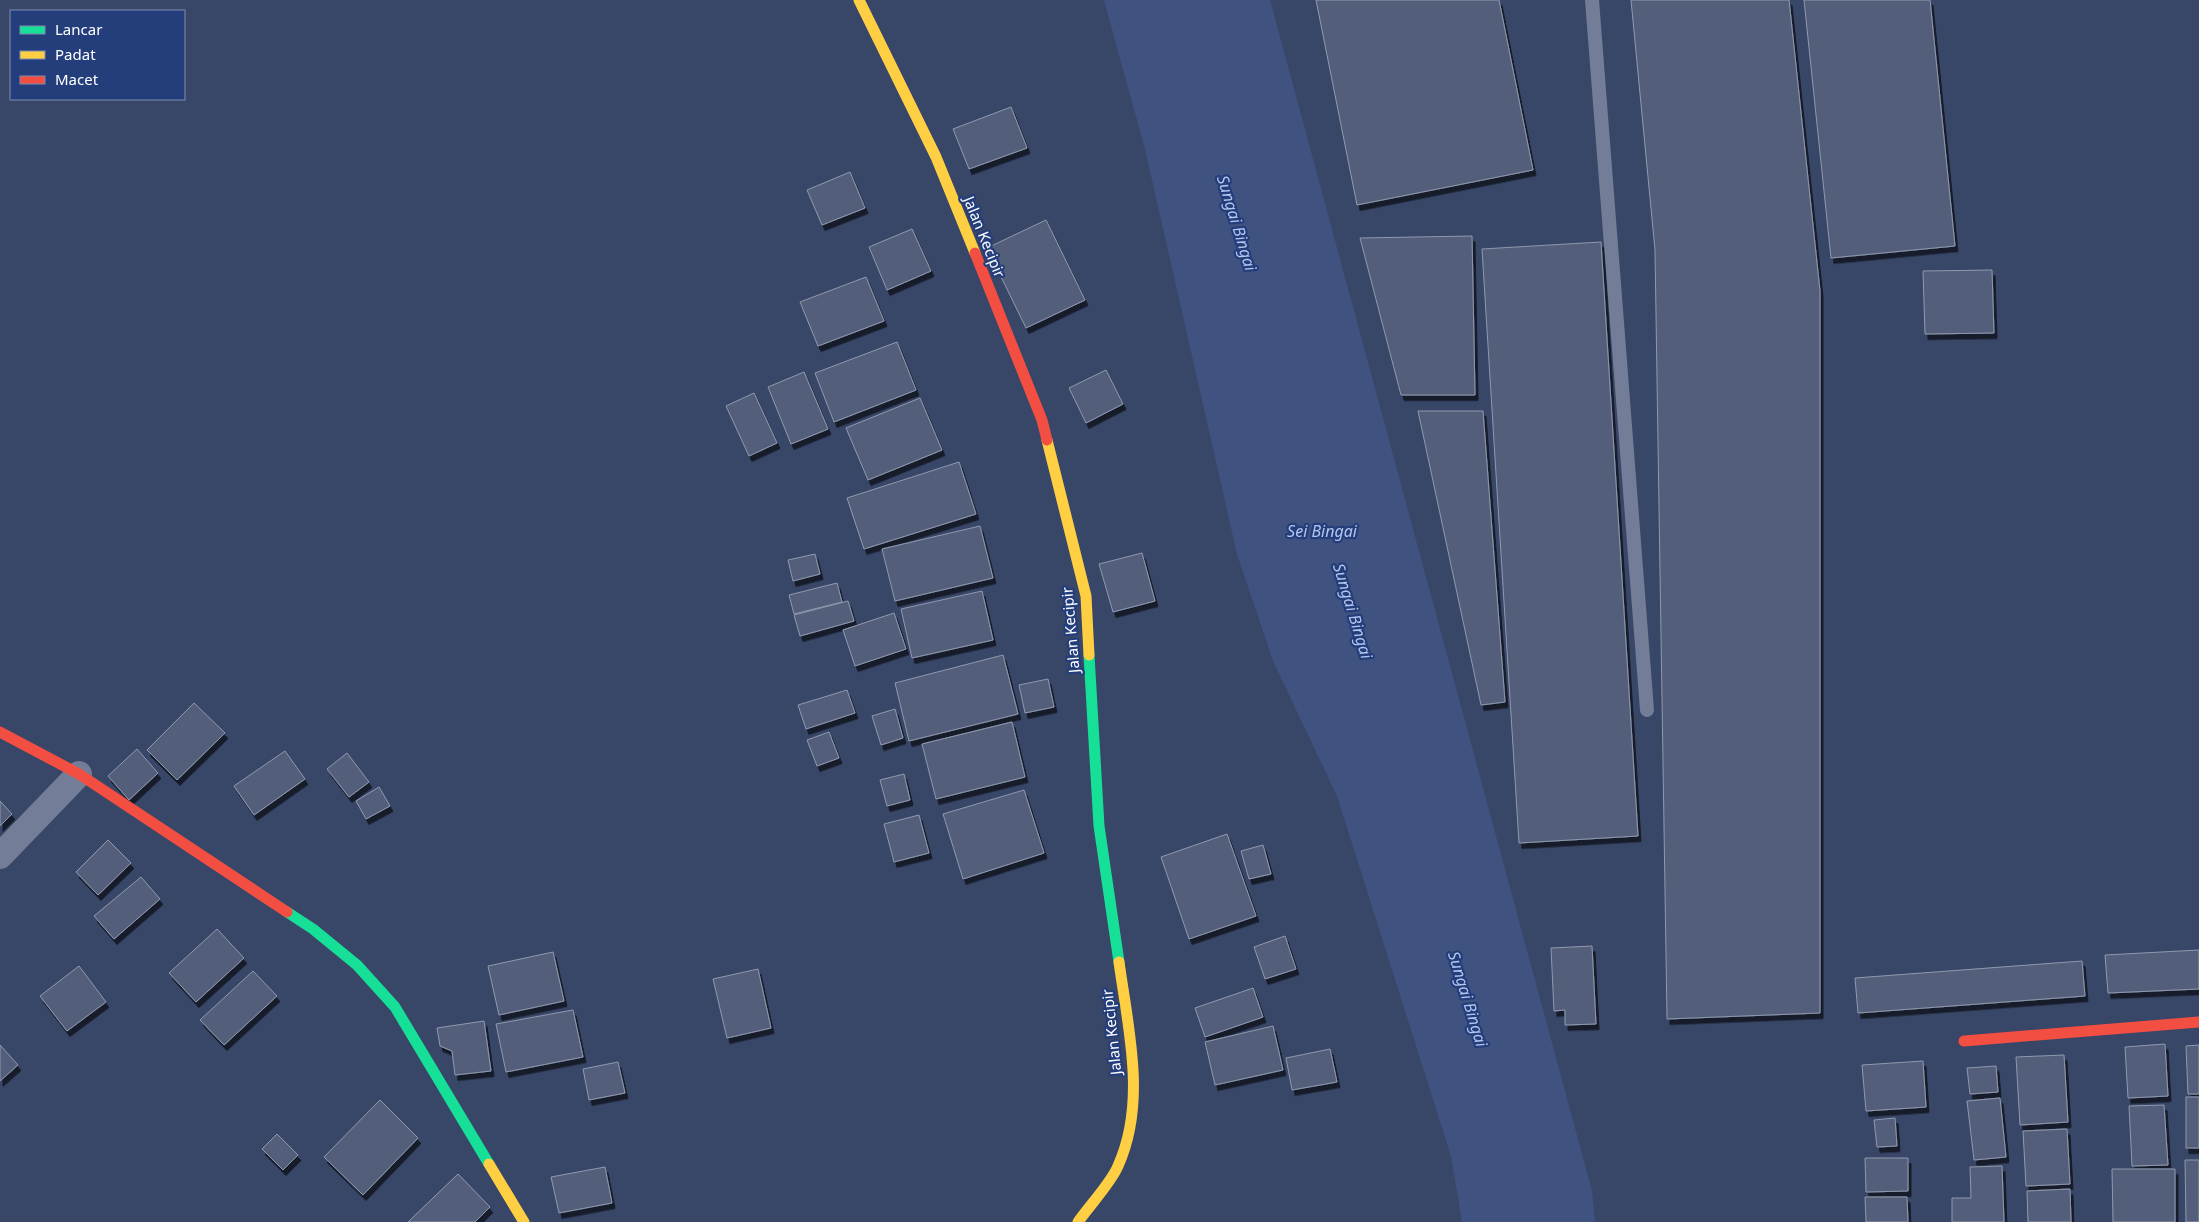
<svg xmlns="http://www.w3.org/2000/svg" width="2199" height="1222" viewBox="0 0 2199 1222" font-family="'Noto Sans',sans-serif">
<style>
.water{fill:#405380}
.building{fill:#535f7a;stroke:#9099ae;filter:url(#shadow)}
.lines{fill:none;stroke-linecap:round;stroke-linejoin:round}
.lane{stroke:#737d97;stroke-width:14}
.street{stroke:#737d97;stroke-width:26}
.fast{stroke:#16e098;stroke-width:11}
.slow{stroke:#ffcf43;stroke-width:11}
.jam{stroke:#f24e42;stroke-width:11}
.labels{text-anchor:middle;stroke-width:4.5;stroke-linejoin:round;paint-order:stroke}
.street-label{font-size:15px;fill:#fff;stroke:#243e7c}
.water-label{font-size:16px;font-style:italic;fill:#b3c6ed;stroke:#243e7c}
</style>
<defs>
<filter id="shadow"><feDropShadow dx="3" dy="5.5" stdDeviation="0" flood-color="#0009"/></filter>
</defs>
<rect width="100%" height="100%" fill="#384668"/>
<polygon class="water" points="1104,0 1270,0 1592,1191 1595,1222 1462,1222 1451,1156 1337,796 1273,661 1237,554 1145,149"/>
<g class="building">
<polygon points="1316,0 1499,0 1533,170 1357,205"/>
<polygon points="1631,0 1789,0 1820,291 1820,1013 1667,1019 1655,250"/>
<polygon points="1804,0 1930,0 1955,246 1831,258"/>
<polygon points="1011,107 1027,148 969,169 953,129"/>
<polygon points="850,172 865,208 822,225 807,190"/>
<polygon points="1046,220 1085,300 1026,328 987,248"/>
<polygon points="912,229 931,271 887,290 869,247"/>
<polygon points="1472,236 1475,395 1401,395 1360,238"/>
<polygon points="1601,242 1638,836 1519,843 1482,249"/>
<polygon points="1992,270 1994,333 1925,334 1923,271"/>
<polygon points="866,277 884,321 818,346 800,302"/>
<polygon points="897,342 916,390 834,422 815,373"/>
<polygon points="1106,370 1123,404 1086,423 1069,388"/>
<polygon points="804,372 828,429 791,444 768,387"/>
<polygon points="754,393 777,443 749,456 726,406"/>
<polygon points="920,398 942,450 868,480 846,428"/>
<polygon points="1418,411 1483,411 1505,702 1481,705"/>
<polygon points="959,462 976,514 864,549 847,498"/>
<polygon points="980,526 993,578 895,601 882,549"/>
<polygon points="1142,553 1155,601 1113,612 1099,564"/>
<polygon points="815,554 820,574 793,581 788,560"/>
<polygon points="837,583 842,602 794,614 789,595"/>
<polygon points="982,591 993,640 912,658 901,609"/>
<polygon points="848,601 854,621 800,636 794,615"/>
<polygon points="894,613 906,649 855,666 843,630"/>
<polygon points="1003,655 1018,714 909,741 895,683"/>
<polygon points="1048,679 1054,707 1025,713 1019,685"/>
<polygon points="847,690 855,713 806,729 798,705"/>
<polygon points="194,703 225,733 177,780 147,750"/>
<polygon points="895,709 903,738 881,745 872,716"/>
<polygon points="1012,722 1025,777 936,799 922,744"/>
<polygon points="829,732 839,758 817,766 807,740"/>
<polygon points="137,749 158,773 129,800 108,776"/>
<polygon points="285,751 305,779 254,815 234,786"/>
<polygon points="347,753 369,782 349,797 327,769"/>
<polygon points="904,774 910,800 887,806 880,780"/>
<polygon points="379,787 390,806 366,819 356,801"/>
<polygon points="1024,790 1044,853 963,879 943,814"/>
<polygon points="0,801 12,814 0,826"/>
<polygon points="919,815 929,853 894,862 884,824"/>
<polygon points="1227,834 1256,916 1189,939 1161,857"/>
<polygon points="108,840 131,863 98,895 76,872"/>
<polygon points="1263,845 1271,874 1249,879 1241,851"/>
<polygon points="141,877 160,899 114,939 94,916"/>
<polygon points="217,929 244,958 196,1002 169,973"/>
<polygon points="1285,936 1296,969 1265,979 1254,947"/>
<polygon points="1592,946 1596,1024 1565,1025 1565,1010 1554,1011 1551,948"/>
<polygon points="2199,950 2199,989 2108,993 2105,955"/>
<polygon points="553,952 564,1001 499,1015 488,966"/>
<polygon points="2082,961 2085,996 1858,1013 1855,978"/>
<polygon points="79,966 106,1002 67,1031 40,996"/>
<polygon points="758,969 771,1028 727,1038 713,979"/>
<polygon points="253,971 277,996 224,1045 200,1020"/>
<polygon points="1253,988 1263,1017 1205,1037 1195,1008"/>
<polygon points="573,1010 583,1057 506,1072 496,1024"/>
<polygon points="484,1021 491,1071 455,1075 452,1051 440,1046 437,1028"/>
<polygon points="1273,1026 1283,1070 1215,1085 1205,1042"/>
<polygon points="2165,1044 2168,1096 2128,1098 2125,1047"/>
<polygon points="0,1045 18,1065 0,1081"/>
<polygon points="2199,1045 2199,1094 2188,1094 2186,1046"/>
<polygon points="1330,1049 1337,1082 1292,1090 1286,1058"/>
<polygon points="2064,1055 2068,1122 2020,1125 2016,1057"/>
<polygon points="1923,1061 1926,1107 1866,1111 1862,1065"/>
<polygon points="618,1062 625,1093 589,1100 583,1069"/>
<polygon points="1996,1066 1998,1092 1970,1094 1967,1068"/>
<rect x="2186" y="1097" width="13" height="51"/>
<polygon points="2000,1098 2006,1157 1974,1160 1967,1101"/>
<polygon points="380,1100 418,1138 363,1195 324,1157"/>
<polygon points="2164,1105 2168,1165 2132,1166 2129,1106"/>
<polygon points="1895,1118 1897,1146 1877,1147 1874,1120"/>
<polygon points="2067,1129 2070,1184 2026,1186 2023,1131"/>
<polygon points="277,1134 298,1155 283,1170 262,1149"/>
<polygon points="1865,1158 1908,1158 1908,1191 1866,1192"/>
<polygon points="2185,1160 2199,1160 2199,1222 2186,1222"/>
<polygon points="2002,1166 2004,1222 1952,1222 1952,1198 1971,1198 1970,1167"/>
<polygon points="605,1167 612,1203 559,1213 551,1177"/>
<polygon points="2112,1169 2175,1169 2175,1222 2113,1222"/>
<polygon points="458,1174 490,1207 475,1222 408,1222"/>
<polygon points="2070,1189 2071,1222 2028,1222 2027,1191"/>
<polygon points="1865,1197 1907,1197 1908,1222 1866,1222"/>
</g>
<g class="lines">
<polyline class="lane" points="1592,0 1647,710"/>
<polyline class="street" points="0,856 79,774"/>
<g class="fast">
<polyline points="1089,655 1099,826 1119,962"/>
<polyline points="287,912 313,929 357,965 395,1007 489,1164"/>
</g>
<g class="slow">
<polyline points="859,0 936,157 975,253"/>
<polyline points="1047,440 1086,596 1089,655"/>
<polyline points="489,1164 524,1222"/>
<path d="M 1078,1222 C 1089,1206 1111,1183 1118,1166 C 1147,1102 1128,1028 1119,962"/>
</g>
<g class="jam">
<polyline points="975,253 1042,420 1047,440"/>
<polyline points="0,732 79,774 287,912"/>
<polyline points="1964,1041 2199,1022"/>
</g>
</g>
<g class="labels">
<g class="street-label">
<text transform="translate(984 237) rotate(68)" y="5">Jalan Kecipir</text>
<text transform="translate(1071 630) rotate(-95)" y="5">Jalan Kecipir</text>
<text transform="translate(1112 1032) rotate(-96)" y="5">Jalan Kecipir</text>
</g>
<g class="water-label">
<text transform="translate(1237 223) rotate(73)" y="6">Sungai Bingai</text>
<text x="1322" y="537">Sei Bingai</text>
<text transform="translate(1353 611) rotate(73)" y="6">Sungai Bingai</text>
<text transform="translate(1468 999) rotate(73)" y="6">Sungai Bingai</text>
</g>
</g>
<rect x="10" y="10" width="175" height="90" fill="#243e7c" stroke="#7c8bb0"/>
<rect x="20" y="26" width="25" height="8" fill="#16e098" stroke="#7c8bb0"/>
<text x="55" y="35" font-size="15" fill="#ffffff">Lancar</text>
<rect x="20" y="51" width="25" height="8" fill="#ffcf43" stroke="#7c8bb0"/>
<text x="55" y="60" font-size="15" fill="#ffffff">Padat</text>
<rect x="20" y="76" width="25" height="8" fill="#f24e42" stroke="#7c8bb0"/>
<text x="55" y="85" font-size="15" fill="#ffffff">Macet</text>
</svg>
